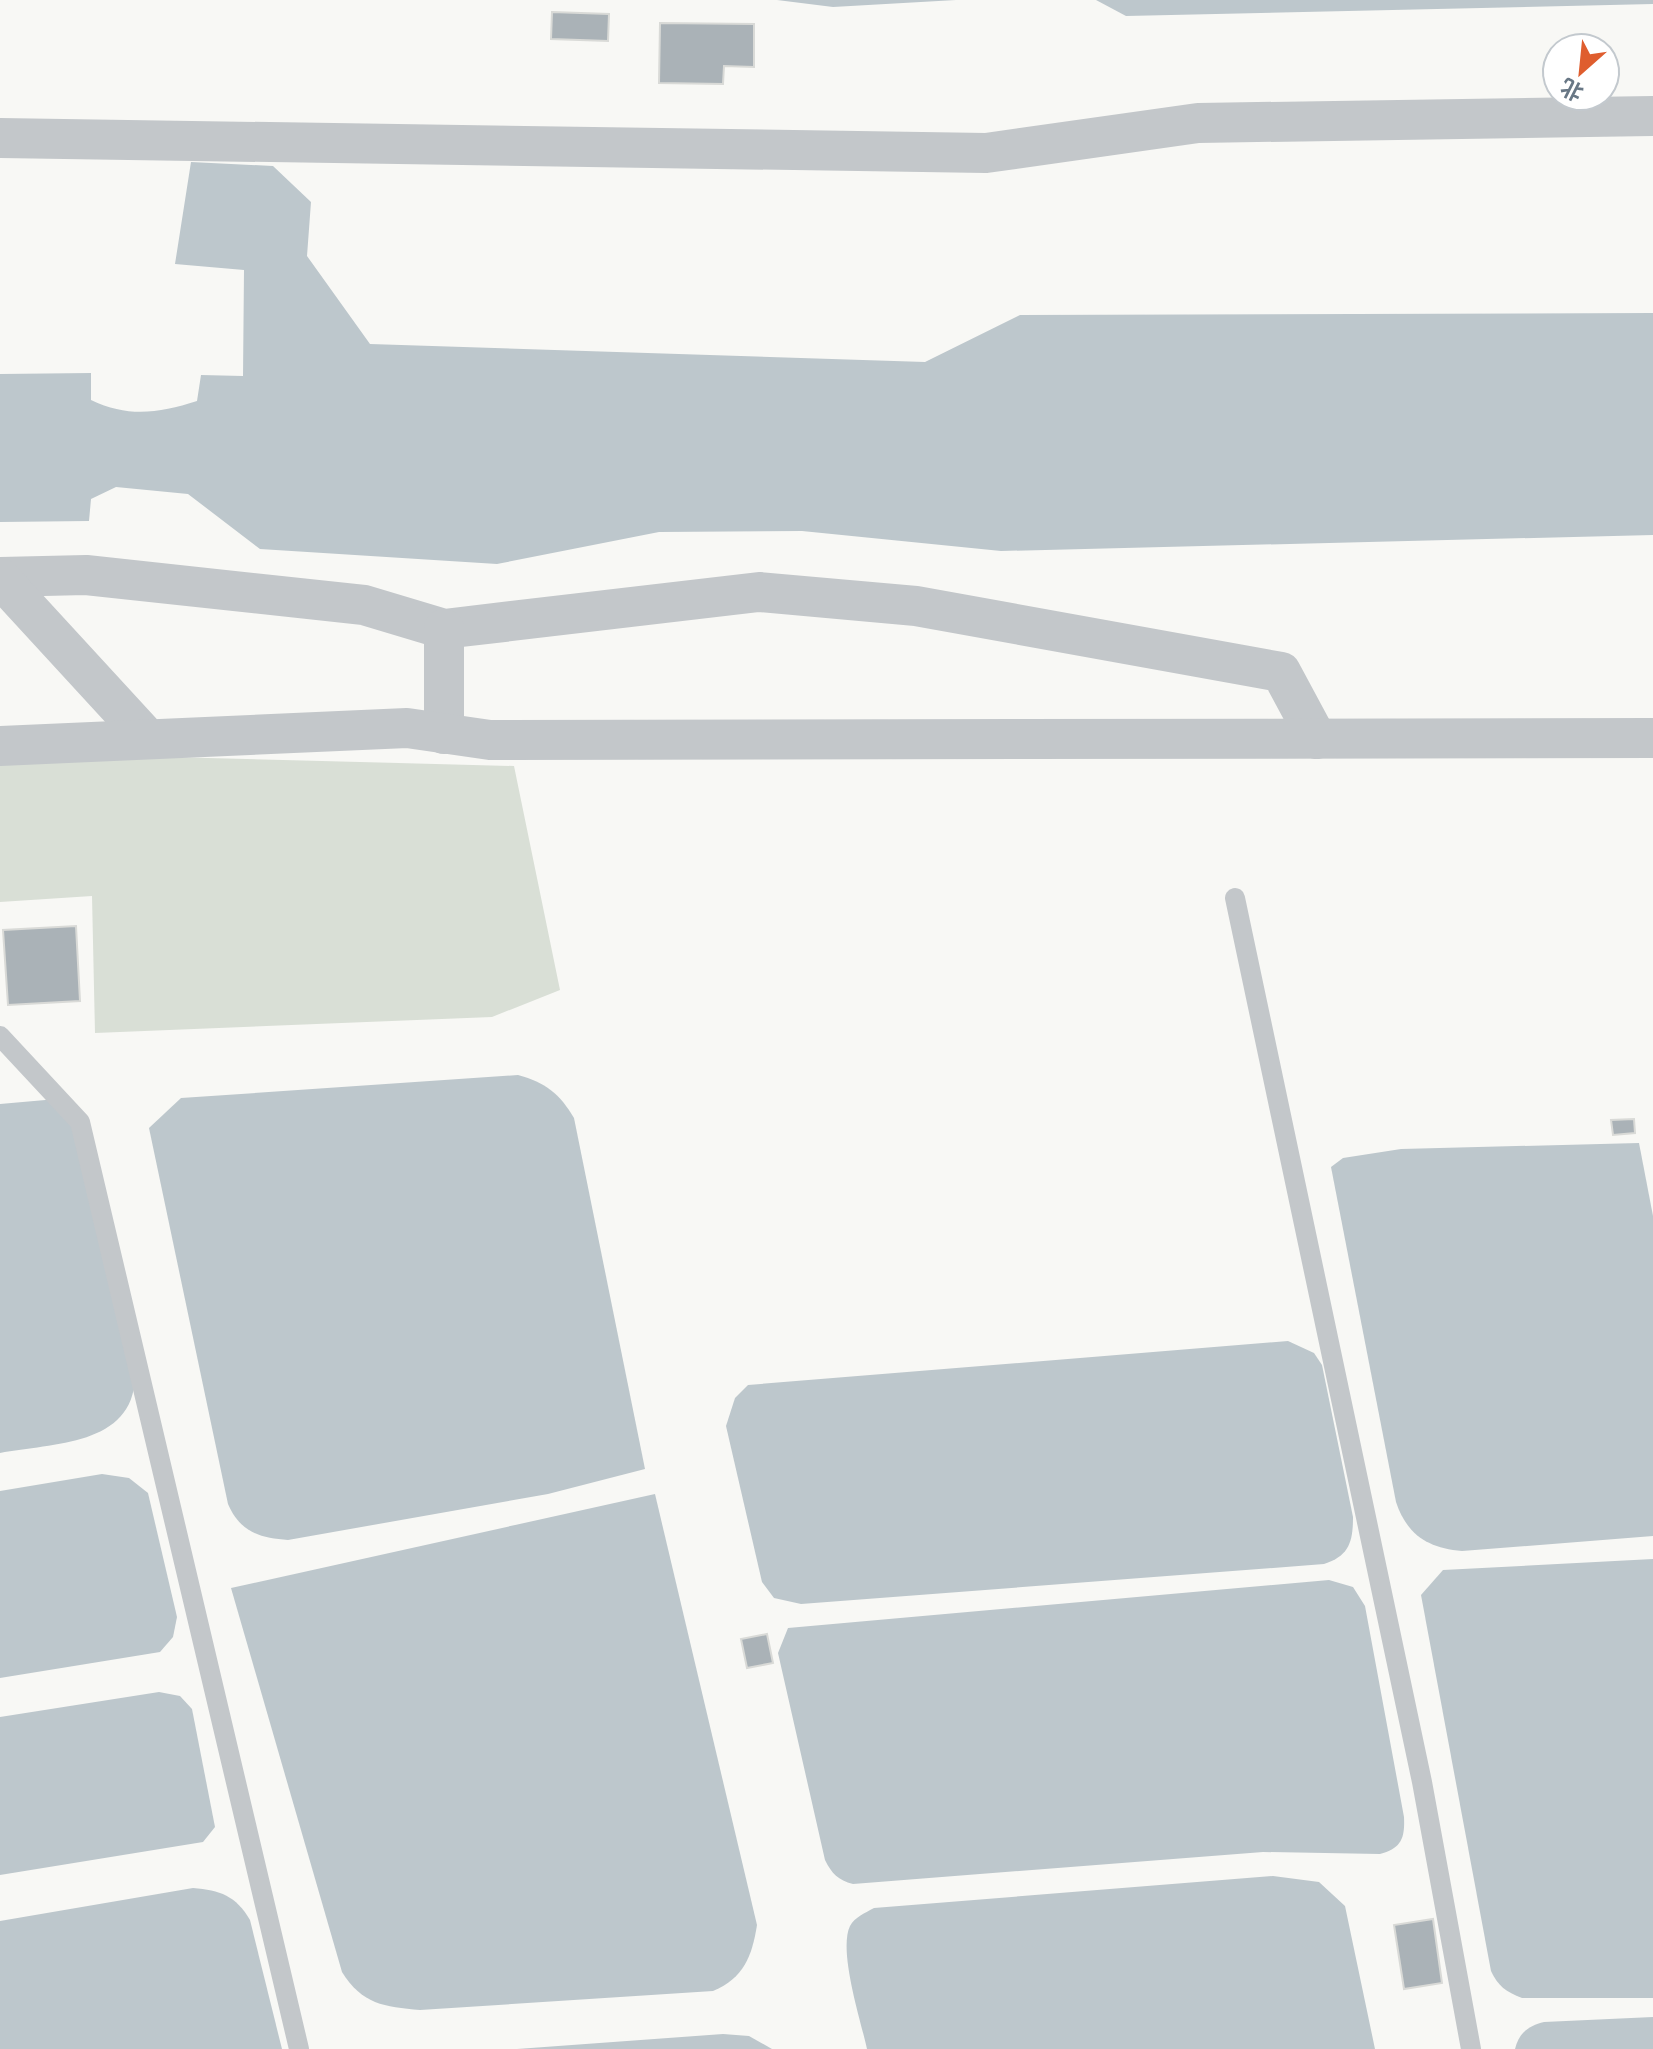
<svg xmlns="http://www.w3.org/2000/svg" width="1653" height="2049" viewBox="0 0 1653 2049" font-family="'Titillium Web','Noto Sans SC',sans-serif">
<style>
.green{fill:#d9dfd6}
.water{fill:#bdc7cc}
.building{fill:#aab2b7;stroke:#d9dad7;stroke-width:2}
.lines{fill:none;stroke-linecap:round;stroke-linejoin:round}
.lane{stroke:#c3c7ca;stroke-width:20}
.street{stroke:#c3c7ca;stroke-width:40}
</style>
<rect width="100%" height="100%" fill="#f8f8f5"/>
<polygon class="green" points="16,753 514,766 560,990 492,1017 95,1033 92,896 0,902 0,759"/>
<g class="water">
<polygon points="777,0 956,0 833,7"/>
<polygon points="1096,0 1653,0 1653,4 1126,16"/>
<path d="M 191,162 L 273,166 L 311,202 L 307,256 L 370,344 L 925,362 L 1020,315 L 1653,313 L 1653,535 L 1001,551 L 802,531 L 659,532 L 497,564 L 260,549 L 188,494 L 116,487 L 91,499 L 89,521 L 0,522 L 0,374 L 91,373 L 91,400 C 129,418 159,413 197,401 L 201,375 L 243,376 L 244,270 L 175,264 Z"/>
<path d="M 518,1075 C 546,1083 559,1093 574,1118 L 645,1469 L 548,1494 L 288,1540 C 260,1538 240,1532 228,1504 L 149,1128 L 181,1098 Z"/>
<path d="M 68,1098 L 135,1377 C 133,1446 53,1443 0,1453 L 0,1104 Z"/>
<path d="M 1639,1143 L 1653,1216 L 1653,1536 L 1462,1551 C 1428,1548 1407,1535 1396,1502 L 1331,1167 L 1343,1158 L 1401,1149 Z"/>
<path d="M 1288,1341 L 1314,1353 L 1322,1365 L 1353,1517 C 1353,1542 1349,1556 1324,1564 L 801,1604 L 774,1598 L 762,1582 L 726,1426 L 735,1398 L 748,1385 Z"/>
<polygon points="102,1474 129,1478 148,1493 177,1617 173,1637 160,1652 0,1678 0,1491"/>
<path d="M 655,1494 L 757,1925 C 752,1956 744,1978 713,1991 L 420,2010 C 384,2007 362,2004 342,1972 L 231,1588 Z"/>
<path d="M 1653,1559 L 1653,1998 L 1522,1998 C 1506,1992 1498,1986 1491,1971 L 1421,1595 L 1443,1570 Z"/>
<path d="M 1329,1580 L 1353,1587 L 1365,1606 L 1404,1817 C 1405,1839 1401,1848 1380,1854 L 1263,1852 L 853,1884 C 838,1880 832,1874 825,1860 L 778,1653 L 788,1628 Z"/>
<polygon points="159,1692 180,1696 192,1709 215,1827 203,1842 0,1875 0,1717"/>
<path d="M 1273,1876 L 1319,1882 L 1345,1906 L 1375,2049 L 867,2049 C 861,2021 838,1951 850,1926 C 855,1917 865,1913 874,1908 Z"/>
<path d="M 193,1888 C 220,1890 236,1896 250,1920 L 282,2049 L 0,2049 L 0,1921 Z"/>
<path d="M 1653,2017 L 1653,2049 L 1515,2049 C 1519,2033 1528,2026 1544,2022 Z"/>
<polygon points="723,2034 749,2036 772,2049 517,2049"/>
</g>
<g class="building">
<polygon points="552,12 609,14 608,41 551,39"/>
<polygon points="660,23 754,24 754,67 724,66 723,84 659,83"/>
<polygon points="76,926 80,1001 8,1005 3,930"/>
<polygon points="1634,1119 1635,1133 1613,1135 1611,1120"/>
<polygon points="767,1634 773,1663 747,1668 741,1639"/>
<polygon points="1433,1919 1442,1983 1404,1989 1394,1925"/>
</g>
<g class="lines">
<g class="lane">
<polyline points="1235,898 1422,1782 1471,2049"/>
<polyline points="0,1036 80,1122 299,2049"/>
</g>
<g class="street">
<polyline points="0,138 986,153 1198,123 1653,116"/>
<polyline points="0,577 86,575 364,605 444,629 759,592 916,606 1281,672 1317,739"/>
<polyline points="0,578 148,739"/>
<polyline points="444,629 444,734"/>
<polyline points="0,746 407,728 490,740 1653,738"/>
</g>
</g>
<g transform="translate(1581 72) rotate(207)"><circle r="38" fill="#ffffff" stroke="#c3c9ce" stroke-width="2"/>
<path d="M0-6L14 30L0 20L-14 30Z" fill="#df5d2e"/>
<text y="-12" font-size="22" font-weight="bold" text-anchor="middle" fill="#687785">北</text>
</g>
</svg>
